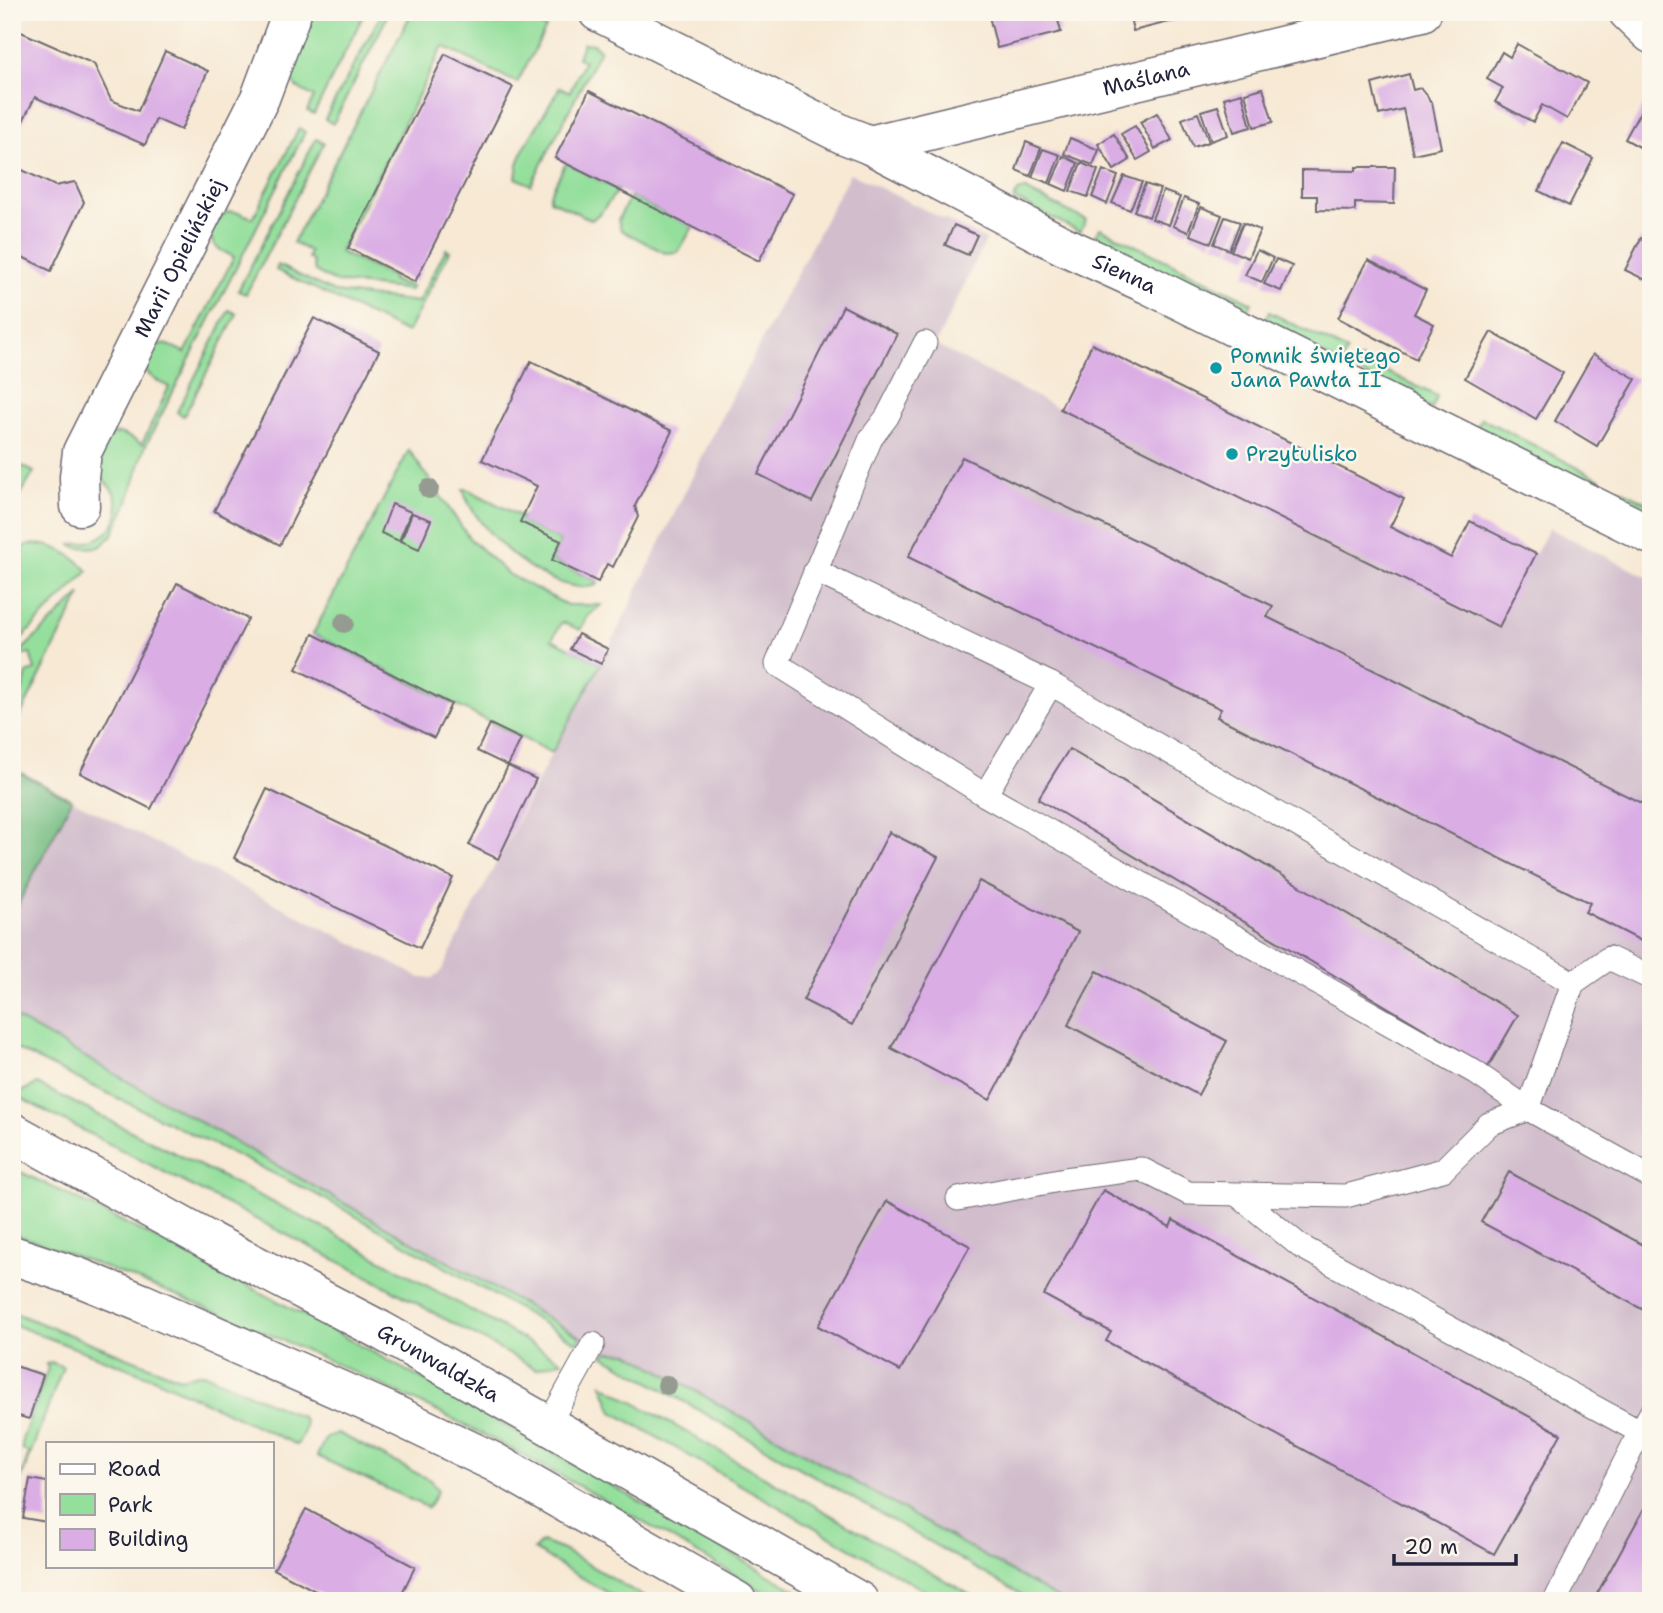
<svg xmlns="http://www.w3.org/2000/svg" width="1663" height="1613" viewBox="0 0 1663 1613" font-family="'Shantell Sans',sans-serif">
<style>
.industrial{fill:#d1bdcc}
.green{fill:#94df9c;stroke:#5b806c;stroke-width:2}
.forest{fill:#77be84;stroke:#4c7060;stroke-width:2}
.building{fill:#daade5}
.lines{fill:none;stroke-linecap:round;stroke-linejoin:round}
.service-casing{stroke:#6d6871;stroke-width:25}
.minor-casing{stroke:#6d6871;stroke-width:41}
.secondary-casing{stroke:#6d6871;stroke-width:41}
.service{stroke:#fff;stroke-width:23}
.minor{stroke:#fff;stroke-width:38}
.secondary{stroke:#fff;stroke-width:38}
.tree{fill:#959b90}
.culture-dot{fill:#0f9aa8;stroke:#fbf7ec;stroke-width:2.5}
.labels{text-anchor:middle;stroke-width:5;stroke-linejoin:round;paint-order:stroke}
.street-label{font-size:21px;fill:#22223b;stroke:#fbf7ec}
.culture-label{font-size:21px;fill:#0d838f;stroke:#fbf7ec;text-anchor:start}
</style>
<rect width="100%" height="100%" fill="#fbf7ec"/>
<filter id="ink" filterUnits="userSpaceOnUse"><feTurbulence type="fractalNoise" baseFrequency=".0143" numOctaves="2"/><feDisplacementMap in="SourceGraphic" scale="14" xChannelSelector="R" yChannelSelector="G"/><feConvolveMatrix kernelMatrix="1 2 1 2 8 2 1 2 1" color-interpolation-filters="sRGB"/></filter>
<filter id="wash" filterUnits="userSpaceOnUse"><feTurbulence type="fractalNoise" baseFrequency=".00686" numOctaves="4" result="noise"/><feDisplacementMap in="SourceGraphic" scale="28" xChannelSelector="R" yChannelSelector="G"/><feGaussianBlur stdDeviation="1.57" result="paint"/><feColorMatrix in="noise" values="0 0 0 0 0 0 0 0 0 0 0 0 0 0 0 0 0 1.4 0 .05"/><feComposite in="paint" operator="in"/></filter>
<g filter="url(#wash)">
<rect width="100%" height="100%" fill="#f7e9d4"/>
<polygon class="industrial" points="850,173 986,240 935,345 1060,409 1498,627 1549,528 1651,579 1651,1601 1063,1601 629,1353 607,1352 593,1344 12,1016 12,916 72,800 421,978 433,978 441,972 552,753 601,664 724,412"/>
<g class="green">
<polygon points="310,12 365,12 314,114 307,111 314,97 296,87 289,77"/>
<polygon points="412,12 515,12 546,28 517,83 443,46 340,252 393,277 392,280 402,285 404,283 412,287 411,290 335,282 315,271 312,260 308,258 310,251 293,243"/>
<polygon points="382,13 386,13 386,19 333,124 325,119"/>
<polygon points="583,43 593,44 600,50 531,185 516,178 518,164 524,148 560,87 570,92 584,61 578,58"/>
<path d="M 299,128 L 305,132 L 145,447 L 127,504 L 113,534 L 100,547 L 78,548 L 70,544 C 99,545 128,526 114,493 C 110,485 100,480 99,471 C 97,458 104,430 122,434 C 129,436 136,441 142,444 L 169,387 L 154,379 L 145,371 C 145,362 151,344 163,344 C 170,344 179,350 185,353 L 234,257 C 222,250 212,249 210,234 C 225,209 225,207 253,218 Z"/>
<polygon points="316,139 324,143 246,294 238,291"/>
<polygon points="566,163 618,190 601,212 592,220 550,200 550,194"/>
<polygon points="1023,189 1086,220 1080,232 1014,199 1018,191"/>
<polygon points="630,196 693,227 678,252 665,253 621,230 618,220"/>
<polygon points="1100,228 1252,303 1246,316 1094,239"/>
<polygon points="446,249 450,251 407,333 276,270 278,265 334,292 418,302"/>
<polygon points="229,310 237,314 184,416 177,412"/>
<polygon points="1269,312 1347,351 1341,364 1263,325"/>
<polygon points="1360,359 1437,396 1432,409 1354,370"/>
<polygon points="1481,418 1600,479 1599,483 1617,491 1618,488 1651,505 1651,519 1475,431"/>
<polygon points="409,450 470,539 508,574 567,605 601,605 588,616 580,630 562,622 552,639 601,664 552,753 313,634"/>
<polygon points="12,461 34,472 12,509"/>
<path d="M 463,489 L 467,489 L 522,517 L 521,522 L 561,541 L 552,560 L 598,582 L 597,585 C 551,599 475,532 463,489 Z"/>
<path d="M 32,544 C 55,544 72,554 88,571 L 13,647 L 12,615 L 24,546 Z"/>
<path d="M 81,594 L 12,732 L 12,701 C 22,694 25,684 27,673 L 35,670 L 30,653 L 23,655 L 20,652 Z"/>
<polygon points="12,1016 581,1337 578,1343 318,1195 12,1047"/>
<polygon points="37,1084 322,1227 562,1361 536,1369 367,1276 14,1095"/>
<path d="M 12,1168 C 287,1298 551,1450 814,1601 L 780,1601 C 665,1535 551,1467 432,1409 C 296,1343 155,1284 12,1233 Z"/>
<path d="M 12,1312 L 180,1378 L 203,1373 L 302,1417 C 309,1427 302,1435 297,1445 L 158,1380 L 12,1324 Z"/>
<polygon points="607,1352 629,1353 1063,1601 1033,1601 604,1356"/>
<polygon points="51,1362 63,1367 21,1479 29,1453 22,1449 22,1440 48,1368 46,1364"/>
<polygon points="602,1384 981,1601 943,1601 613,1412"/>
<polygon points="338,1433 430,1480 438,1490 428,1508 317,1456 326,1437"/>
<polygon points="542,1542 563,1550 651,1601 622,1601 534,1550"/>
</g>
<polygon class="forest" points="19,772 72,800 12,916 12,786"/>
<g id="blocks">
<g class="building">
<polygon points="988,12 1066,12 1066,13 1057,16 1061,32 997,48"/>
<polygon points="1129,12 1205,12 1205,13 1133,31"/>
<polygon points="12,28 94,64 111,100 138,111 165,51 208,71 181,130 156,119 145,145 35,97 21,125 12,121"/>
<polygon points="1517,44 1587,83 1567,119 1542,105 1533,122 1495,102 1503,88 1487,79 1502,52 1510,57"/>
<polygon points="445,54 513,87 415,282 348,248"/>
<polygon points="1409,74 1413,90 1420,88 1426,93 1430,102 1432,102 1441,148 1413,154 1403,109 1379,115 1372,84"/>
<polygon points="1263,88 1273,122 1254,127 1245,93"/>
<polygon points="589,91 793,194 759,261 555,158"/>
<polygon points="1651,92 1651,162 1643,158 1647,151 1625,139"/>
<polygon points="1242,93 1251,127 1234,132 1224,98"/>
<polygon points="1218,106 1228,135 1211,141 1201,111"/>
<polygon points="1157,113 1172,140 1155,149 1140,122"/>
<polygon points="1198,113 1209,142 1193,147 1182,119"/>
<polygon points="1135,126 1151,152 1137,160 1121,134"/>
<polygon points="1114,134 1130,160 1114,170 1098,144"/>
<polygon points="1070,138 1099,150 1093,165 1064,154"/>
<polygon points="1026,142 1041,148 1030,176 1016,170"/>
<polygon points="1563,143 1593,158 1569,206 1539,191"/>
<polygon points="1043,149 1060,155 1049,183 1032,177"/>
<polygon points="1063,156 1078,163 1067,191 1051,184"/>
<polygon points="1081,163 1098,170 1088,197 1070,191"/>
<polygon points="12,165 55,186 75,182 84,202 51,271 12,252"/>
<polygon points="1356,167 1395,167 1394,204 1355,203 1355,211 1317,210 1317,196 1302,196 1302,170 1356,171"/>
<polygon points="1103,170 1118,176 1107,204 1092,197"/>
<polygon points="1124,176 1142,182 1130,210 1112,203"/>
<polygon points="1145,184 1160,189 1149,217 1134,211"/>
<polygon points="1163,191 1180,197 1169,225 1152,219"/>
<polygon points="1184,198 1199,204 1188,232 1173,226"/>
<polygon points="1201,207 1222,215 1211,243 1190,235"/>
<polygon points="1225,217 1240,222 1229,250 1214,244"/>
<polygon points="1243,223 1260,230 1248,258 1231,251"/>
<polygon points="954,225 977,235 968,255 945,245"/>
<polygon points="1641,238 1651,244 1650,282 1625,270"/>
<polygon points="1257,250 1273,258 1262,282 1245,275"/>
<polygon points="1276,259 1292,266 1281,291 1264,284"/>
<polygon points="1368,260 1426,290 1414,314 1434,324 1416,359 1338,318"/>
<polygon points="843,306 897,334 812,502 758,474"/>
<polygon points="314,318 379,351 280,545 214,511"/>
<polygon points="1491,332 1563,373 1536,419 1465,378"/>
<polygon points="1092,344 1404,499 1390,527 1451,558 1470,521 1536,554 1499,627 1060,409"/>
<polygon points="1593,354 1636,379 1597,446 1555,421"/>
<polygon points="531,361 672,431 635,506 638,517 613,567 607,564 598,582 552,560 561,541 520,522 537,486 482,460"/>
<polygon points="962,457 1273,606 1267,617 1643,804 1648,793 1651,794 1651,946 1585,912 1590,903 1217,717 1221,709 908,557"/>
<polygon points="392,504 411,512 399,541 381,533"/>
<polygon points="412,513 431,520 419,549 401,541"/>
<polygon points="177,583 248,619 151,809 80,773"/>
<polygon points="313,634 451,704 434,738 296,669"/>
<polygon points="578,634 608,649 601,664 570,649"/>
<polygon points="490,724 521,739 508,766 477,751"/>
<polygon points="1069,749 1518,1015 1488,1067 1038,799"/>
<polygon points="508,766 536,779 498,859 469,845"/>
<polygon points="267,789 453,878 420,948 234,858"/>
<polygon points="889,832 938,857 852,1025 803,1000"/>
<polygon points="979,881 1078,932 990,1100 891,1048"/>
<polygon points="1097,971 1227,1041 1198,1095 1068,1025"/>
<polygon points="1509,1172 1651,1249 1651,1314 1481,1222"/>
<polygon points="1103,1190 1170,1227 1173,1220 1561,1434 1494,1554 1106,1341 1111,1332 1044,1295"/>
<polygon points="887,1201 970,1246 900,1371 818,1326"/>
<polygon points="12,1365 43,1375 29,1419 12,1414"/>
<polygon points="30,1479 47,1482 47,1522 23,1518"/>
<polygon points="1651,1496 1651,1601 1593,1601"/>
<polygon points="306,1509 415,1567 398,1601 334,1601 274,1569"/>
</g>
</g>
</g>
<g filter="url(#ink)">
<use href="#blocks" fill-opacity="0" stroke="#6d6871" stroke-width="2"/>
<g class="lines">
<defs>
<g id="service">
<polyline points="925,343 887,417 871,438 777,664 985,795 1473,1071 1528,1109 1573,983 1051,684 985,795"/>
<polyline points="815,571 1051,684"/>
<polyline points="1573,983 1609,958 1651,978"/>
<polyline points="1239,1196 1300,1246 1640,1432 1651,1413"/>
<polyline points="958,1199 1065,1179 1141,1169 1188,1193 1346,1196 1443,1170 1489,1124 1528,1109 1651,1177"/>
<polyline points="548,1425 593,1344"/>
<polyline points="1555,1601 1640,1432"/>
</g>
<g id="minor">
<path id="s1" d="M 598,12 L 842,134 L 870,145 L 1064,246 L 1147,284 L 1651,535"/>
<polyline points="1628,12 1651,34"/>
<path id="s2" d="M 870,145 L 1422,12"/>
<path id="s3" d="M 80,506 L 79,477 L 82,452 L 260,98 L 292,12"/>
</g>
<g id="secondary">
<path id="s4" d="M 12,1132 L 211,1242 L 380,1330 L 859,1601"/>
<polyline points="12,1255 78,1277 142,1303 385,1410 494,1462 737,1601"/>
</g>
</defs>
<use href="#service" class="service-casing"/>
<use href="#minor" class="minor-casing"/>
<use href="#secondary" class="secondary-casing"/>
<use href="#service" class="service"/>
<use href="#minor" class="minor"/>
<use href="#secondary" class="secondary"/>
</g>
<g class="tree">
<circle cx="429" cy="489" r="10"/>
<circle cx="344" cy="623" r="10"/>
<circle cx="667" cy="1385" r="10"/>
</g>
</g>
<g class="culture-dot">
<circle cx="1216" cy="368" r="7"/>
<circle cx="1232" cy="454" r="7"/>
</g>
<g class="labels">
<g class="street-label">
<text dy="7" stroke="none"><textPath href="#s2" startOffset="284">Maślana</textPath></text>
<text dy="7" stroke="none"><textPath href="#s3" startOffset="271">Marii Opielińskiej</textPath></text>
<text dy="7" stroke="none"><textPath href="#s1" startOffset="588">Sienna</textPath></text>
<text dy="7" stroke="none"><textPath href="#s4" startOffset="485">Grunwaldzka</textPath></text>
</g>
<g class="culture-label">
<text x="1230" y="363">Pomnik świętego<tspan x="1230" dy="24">Jana Pawła II</tspan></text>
<text x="1246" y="461">Przytulisko</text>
</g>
</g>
<rect width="1663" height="1613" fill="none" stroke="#fbf7ec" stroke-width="42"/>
<rect x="46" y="1442" width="228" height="126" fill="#fbf7ec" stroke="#a4a2a5" stroke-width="2"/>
<rect x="60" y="1464" width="35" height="10" fill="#ffffff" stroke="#a4a2a5" stroke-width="2"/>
<text x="108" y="1476" font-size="21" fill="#22223b">Road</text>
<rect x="60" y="1494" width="35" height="21" fill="#94df9c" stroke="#a4a2a5" stroke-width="2"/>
<text x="108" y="1512" font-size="21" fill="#22223b">Park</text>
<rect x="60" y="1529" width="35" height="21" fill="#daade5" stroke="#a4a2a5" stroke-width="2"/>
<text x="108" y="1546" font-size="21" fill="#22223b">Building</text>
<path d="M1394 1554v10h122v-10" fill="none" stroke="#22223b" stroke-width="3.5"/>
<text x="1404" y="1554" font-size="21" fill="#22223b" stroke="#fbf7ec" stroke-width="5" paint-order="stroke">20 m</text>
</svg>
